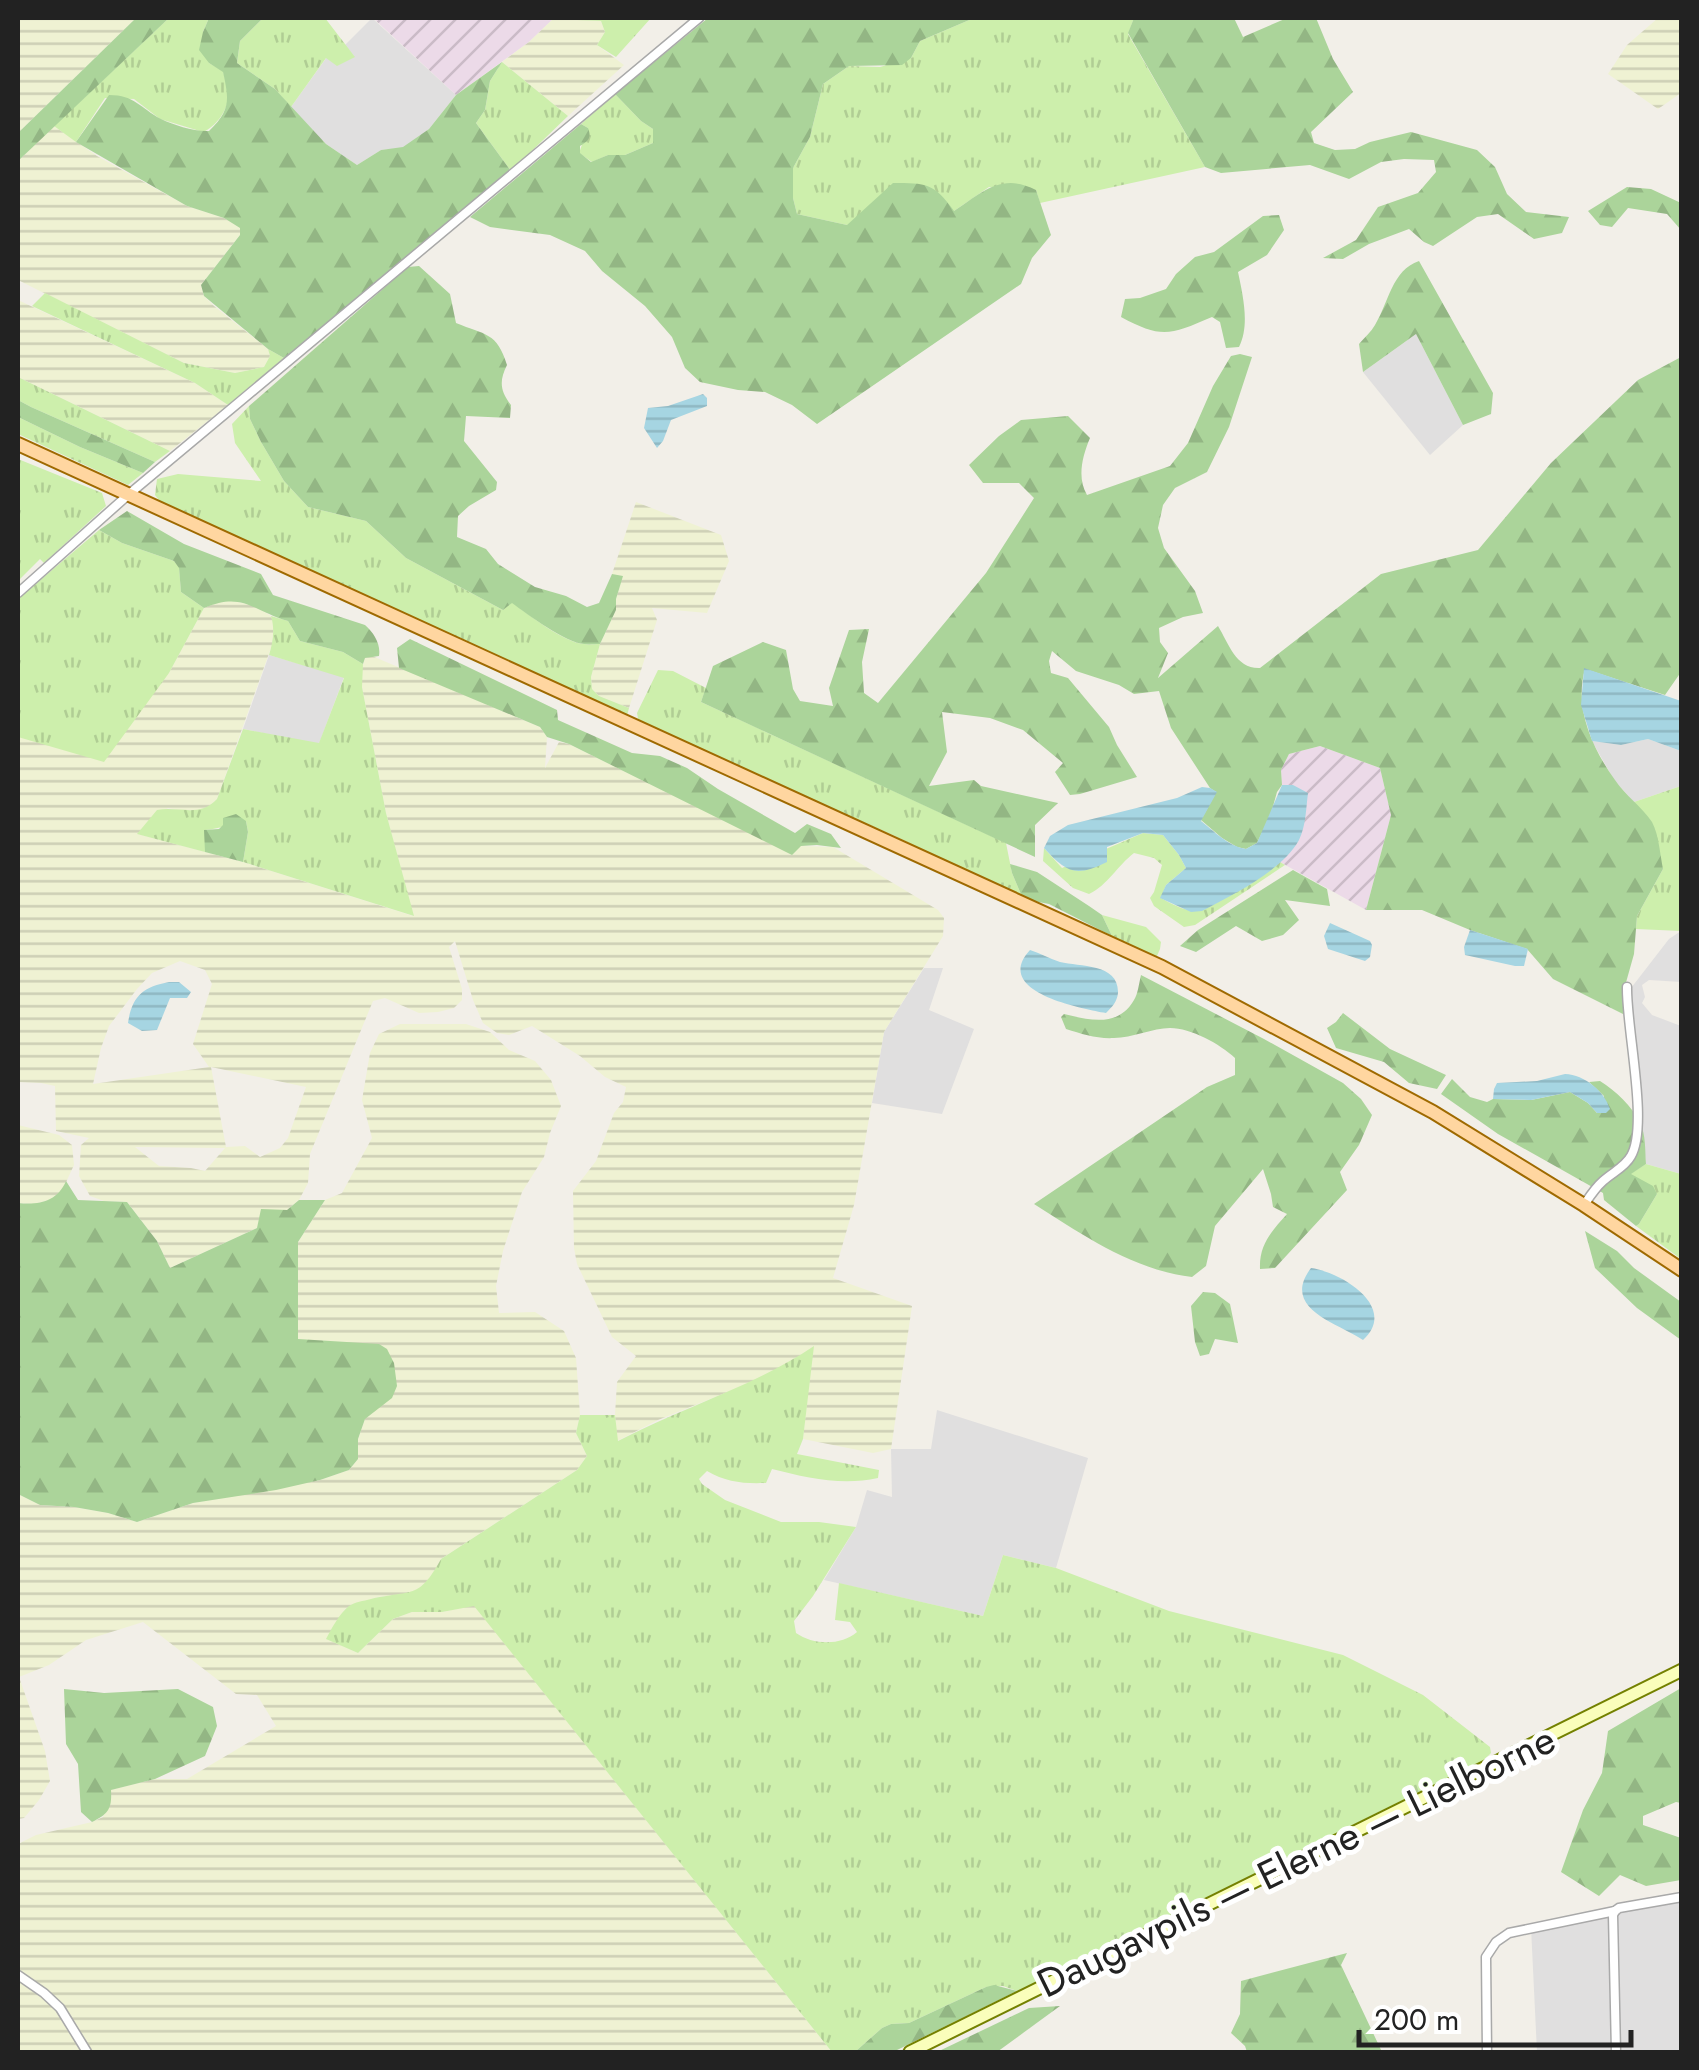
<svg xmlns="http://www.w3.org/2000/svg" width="1699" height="2070" viewBox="0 0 1699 2070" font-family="Jost,sans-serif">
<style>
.residential{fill:#e0dfdf}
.industrial{fill:url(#industrial-furrows)}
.farmland{fill:url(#farmland-rules);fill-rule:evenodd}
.grass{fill:url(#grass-tufts)}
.forest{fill:url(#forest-firs)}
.water{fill:url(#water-rules)}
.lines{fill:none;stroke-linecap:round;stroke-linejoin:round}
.street-casing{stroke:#a9a9a9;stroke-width:11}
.secondary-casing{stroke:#748100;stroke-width:15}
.primary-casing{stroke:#9f6a00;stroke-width:16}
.street{stroke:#fff;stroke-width:8}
.secondary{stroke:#fafebb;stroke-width:11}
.primary{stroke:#ffd6a0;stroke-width:12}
.labels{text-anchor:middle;stroke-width:10;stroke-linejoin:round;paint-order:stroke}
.street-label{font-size:40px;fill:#222;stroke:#fff}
</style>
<defs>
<pattern id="industrial-furrows" width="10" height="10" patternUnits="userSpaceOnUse" patternTransform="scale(2.5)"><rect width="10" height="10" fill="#ecdae8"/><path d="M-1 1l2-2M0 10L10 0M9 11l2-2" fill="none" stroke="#cabbc7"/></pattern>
<pattern id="farmland-rules" width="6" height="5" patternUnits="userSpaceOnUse" patternTransform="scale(2.5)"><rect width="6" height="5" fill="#eff2d3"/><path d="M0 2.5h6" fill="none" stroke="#cdcfb5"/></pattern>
<pattern id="grass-tufts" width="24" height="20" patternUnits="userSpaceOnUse" patternTransform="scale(2.5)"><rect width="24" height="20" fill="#cdefac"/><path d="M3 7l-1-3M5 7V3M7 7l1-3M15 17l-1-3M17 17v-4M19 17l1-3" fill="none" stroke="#b0cd94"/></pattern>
<pattern id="forest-firs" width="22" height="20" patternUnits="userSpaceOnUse" patternTransform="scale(2.5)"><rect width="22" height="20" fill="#abd49a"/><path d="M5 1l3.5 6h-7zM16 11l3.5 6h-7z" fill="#93b684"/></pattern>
<pattern id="water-rules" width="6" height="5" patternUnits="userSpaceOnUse" patternTransform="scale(2.5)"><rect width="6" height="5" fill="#a6d5e2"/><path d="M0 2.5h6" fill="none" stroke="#8fb7c2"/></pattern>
</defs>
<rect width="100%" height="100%" fill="#f2efe8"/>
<g class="residential">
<polygon points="372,18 456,95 429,129 403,148 381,150 357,165 326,144 291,107 327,57 354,56 345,45"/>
<polygon points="1416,334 1463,425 1430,455 1363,372"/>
<polygon points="269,655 344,677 319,744 243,729"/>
<polygon points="1648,739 1681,751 1681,786 1634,802 1614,780 1592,741 1621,745"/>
<polygon points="1681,931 1681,982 1649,980 1642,985 1645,997 1642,1003 1652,1015 1681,1026 1681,1174 1646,1164 1628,992 1669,939"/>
<polygon points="924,968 943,968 929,1010 974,1029 942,1114 872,1103 884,1032"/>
<polygon points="937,1410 1088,1458 1056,1568 1003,1555 983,1616 824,1580 856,1527 867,1490 892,1497 891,1449 931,1449"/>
<polygon points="1681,1901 1681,2052 1537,2052 1531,1927"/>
</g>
<g class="industrial">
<polygon points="373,18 554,18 529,42 456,95"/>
<polygon points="1320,746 1380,768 1391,815 1366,910 1280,862 1298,842 1293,785 1282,785 1281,770 1289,754"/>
</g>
<g class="farmland">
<polygon points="18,18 136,18 18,133"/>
<polygon points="554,18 601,21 605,32 597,45 624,65 568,116 502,62 529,42"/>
<polygon points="1658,18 1682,18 1681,93 1658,109 1608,74 1627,45"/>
<polygon points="54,126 97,156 187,206 224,218 241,228 240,235 201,285 204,296 214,306 268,349 270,356 264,367 235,373 184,363 18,280 18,161"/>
<polygon points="18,300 195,383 228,405 170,451 18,377"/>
<polygon points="636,502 721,535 729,561 707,613 652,608 657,620 629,708 599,696 592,689 591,677 600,644 616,610 616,599 622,577 612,574"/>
<path d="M 220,601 L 234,601 L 256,606 L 271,616 L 274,625 L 272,645 L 217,799 L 209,808 L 198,810 L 181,811 L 168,808 L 138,834 L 243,862 L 413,916 L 386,813 L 362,687 L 361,671 L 365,658 L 372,656 L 540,727 L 547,737 L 545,768 L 559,742 L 569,744 L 701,809 L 801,846 L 833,847 L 938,910 L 944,918 L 943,936 L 884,1032 L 854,1205 L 833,1278 L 912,1306 L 891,1449 L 873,1453 L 803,1439 L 813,1347 L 785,1366 L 750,1383 L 658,1420 L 617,1441 L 615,1415 L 617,1382 L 636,1356 L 612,1337 L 577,1264 L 574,1248 L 573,1191 L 596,1161 L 614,1113 L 623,1102 L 626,1087 L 605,1077 L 580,1056 L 532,1026 L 509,1035 L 497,1033 L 483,1023 L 473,1000 L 455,941 L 449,947 L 462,989 L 462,1000 L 454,1008 L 438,1012 L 419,1013 L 385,998 L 373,1001 L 310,1154 L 308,1183 L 299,1200 L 287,1210 L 271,1210 L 257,1228 L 170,1268 L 157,1241 L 127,1202 L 104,1201 L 90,1196 L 79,1176 L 81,1145 L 89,1138 L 56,1131 L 55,1086 L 41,1083 L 18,1082 L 18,736 L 169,673 L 204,608 ZM 180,961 L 205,970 L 212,984 L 193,1044 L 209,1067 L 93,1084 L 101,1048 L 109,1026 L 137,989 L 152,973 ZM 211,1067 L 306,1087 L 288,1138 L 280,1148 L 260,1157 L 245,1146 L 226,1147 ZM 135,1147 L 224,1148 L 225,1148 L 205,1171 L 191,1168 L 159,1166 Z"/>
<polygon points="400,1024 466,1024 490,1032 509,1050 535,1061 551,1080 561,1106 550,1133 544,1157 522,1192 503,1251 496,1286 499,1313 535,1312 564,1331 576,1358 580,1415 576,1433 587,1456 577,1470 441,1559 430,1579 420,1589 408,1594 378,1597 345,1609 327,1639 358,1653 393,1619 412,1612 442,1612 474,1605 832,2052 18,2052 18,1844 36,1835 92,1822 103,1817 110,1790 155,1779 187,1779 276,1726 257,1695 236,1694 143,1622 86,1640 49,1665 19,1677 45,1751 50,1781 39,1800 24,1818 18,1819 18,1494 40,1505 74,1507 108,1513 137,1522 193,1503 320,1480 349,1470 358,1459 358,1439 365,1419 298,1340 298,1242 325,1200 342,1193 372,1138 362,1100 370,1053 379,1034"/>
<polygon points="18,1125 59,1135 72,1145 74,1165 62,1191 53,1199 34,1204 18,1203"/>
</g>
<g class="grass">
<path d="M 169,18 L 209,18 L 203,32 L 209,63 L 223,71 C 225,79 229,90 228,98 C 227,112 215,127 203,132 L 160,119 L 134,99 L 105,98 L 76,142 L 54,126 Z"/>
<polygon points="263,18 325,18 355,57 337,66 326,58 291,107 275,89 237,63 240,41"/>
<polygon points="575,18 651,18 616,57 597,45 605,32 601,21 577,20"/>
<polygon points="974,18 1134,18 1128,34 1205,167 1040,203 1036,190 989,187 954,211 847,225 797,214 793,198 793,168 810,137 823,84 849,66 880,67 911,58 920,41"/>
<polygon points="502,62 568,116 511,171 476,123 485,110 490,81"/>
<polygon points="615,94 641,121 653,129 653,143 625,155 608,155 592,162 579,153 588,128 581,124"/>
<polygon points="45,293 184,363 235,373 264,367 270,356 268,349 284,358 228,405 195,383 32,306"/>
<polygon points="18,377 170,451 155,462 31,407 18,400"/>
<path d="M 249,406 L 250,419 L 261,442 L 284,481 L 308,507 L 366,521 L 406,558 L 503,610 L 512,602 C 527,614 565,643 584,644 C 589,645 595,644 600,644 L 591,677 L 592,689 L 599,696 L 629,708 L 627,716 L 162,504 L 155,495 L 157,479 L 178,474 L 261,481 L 235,443 L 232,424 Z"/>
<polygon points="18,417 80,447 143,473 128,485 18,434"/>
<polygon points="18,459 102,493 106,506 44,563 40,559 18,581"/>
<polygon points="99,530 122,543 174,561 179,567 181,592 204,608 169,673 104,762 18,737 18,599"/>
<path d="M 271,616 L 288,621 L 300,641 L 343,652 L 363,664 L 362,687 L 386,813 L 414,916 L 243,862 L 248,832 L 246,821 C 231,824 219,829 205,830 L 205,852 L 137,834 L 157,810 C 179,806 200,818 217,799 L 243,729 L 319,743 L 344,678 L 269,655 C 273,642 275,629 271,616 Z"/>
<polygon points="658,670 673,671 706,688 701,702 1006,843 1012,873 1023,899 895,836 639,724 637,713"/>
<polygon points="1681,786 1681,931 1636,929 1637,916 1663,869 1634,802"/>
<path d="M 1143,833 L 1163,835 L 1179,855 L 1186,868 L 1166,885 L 1161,898 C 1179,908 1193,916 1213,905 L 1280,862 L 1285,865 L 1195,925 L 1184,927 L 1154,906 L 1150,898 L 1154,892 L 1162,865 L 1154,858 L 1134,853 C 1117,866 1108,885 1089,894 L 1073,888 L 1043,861 L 1044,848 L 1062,868 Z"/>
<polygon points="1102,915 1146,927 1161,942 1160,949 1157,956 1149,956 1112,936"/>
<polygon points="1646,1164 1681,1174 1681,1259 1636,1226 1639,1224 1657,1194 1630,1174"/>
<path d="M 814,1346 L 803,1439 L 797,1454 L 879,1470 L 878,1478 C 842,1486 807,1478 772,1469 L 766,1483 C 744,1484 726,1482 707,1471 L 699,1479 L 702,1484 L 725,1500 L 781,1522 L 819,1522 L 856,1527 L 813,1596 L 794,1621 L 796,1633 C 813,1645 841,1646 857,1632 L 850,1622 L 835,1620 L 839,1583 L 983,1616 L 1003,1555 L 1056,1568 L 1169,1611 L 1343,1655 L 1423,1695 L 1490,1747 L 1491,1753 L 1484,1760 L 1017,1991 L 1003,1986 L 986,1987 L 909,2023 L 891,2024 L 882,2028 L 856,2051 L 832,2052 L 474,1606 L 442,1612 L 412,1612 L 393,1619 L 358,1653 L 326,1639 C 332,1628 339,1614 349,1606 C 355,1602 363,1601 371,1599 C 412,1589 418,1601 441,1559 L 577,1470 L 587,1456 L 576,1433 L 580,1415 L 615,1415 L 618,1441 C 683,1407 753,1387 814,1346 Z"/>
</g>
<g class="forest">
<polygon points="136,18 169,18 18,161 18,133"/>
<path d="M 209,18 L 263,18 L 240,41 L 237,63 L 275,89 L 326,144 L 357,165 L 381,150 L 403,147 L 429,129 L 456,95 L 502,62 L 490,81 L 485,110 L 476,123 L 511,171 L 284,358 L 268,349 L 204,296 L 201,285 L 240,235 L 240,228 L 224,218 L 187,206 L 76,142 L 109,95 C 135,95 140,108 161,119 C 174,125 195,132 209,131 C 231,110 229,99 223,72 L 209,63 L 199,50 L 203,32 Z"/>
<path d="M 708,18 L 974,18 L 920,41 L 911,58 L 902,65 L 849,66 L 823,84 L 810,137 L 793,168 L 793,198 L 797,214 L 847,225 L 893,183 C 926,183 934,183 954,211 C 982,193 1001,172 1036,190 L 1051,235 L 1032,258 L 1021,284 L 817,424 L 792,405 L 765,392 L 738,390 L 700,382 L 685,368 L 672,337 L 645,306 L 602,271 L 585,251 L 550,235 L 490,227 L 470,217 L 581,124 L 588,128 C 592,138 588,141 580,146 L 580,153 L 591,162 L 608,155 L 625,155 L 653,143 L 653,129 L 641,121 L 615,94 Z"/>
<polygon points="1134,18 1234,18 1243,37 1287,18 1316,18 1333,59 1353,92 1311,132 1314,143 1335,150 1355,149 1370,142 1411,132 1477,150 1495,167 1507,194 1526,212 1569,217 1562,233 1534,239 1498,214 1477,217 1433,246 1424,242 1409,229 1369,244 1343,259 1323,258 1356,240 1378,207 1418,193 1436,172 1434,160 1404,159 1381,162 1349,179 1310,165 1221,173 1205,167 1128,33"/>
<polygon points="1627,187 1651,189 1681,203 1681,230 1667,214 1628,208 1612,227 1600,225 1588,211"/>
<path d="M 1279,215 L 1284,230 L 1267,255 L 1238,272 C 1243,296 1250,325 1239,347 L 1226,348 L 1220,322 L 1212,317 C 1170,335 1162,339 1121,317 L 1125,299 L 1140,298 L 1166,289 L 1176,274 L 1195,257 L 1214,252 L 1263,216 Z"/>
<path d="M 1419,261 L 1493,393 L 1491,414 L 1463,425 L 1416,334 L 1363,372 L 1359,344 C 1365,337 1371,332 1375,325 C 1389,302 1392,270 1419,261 Z"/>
<path d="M 419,266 L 450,294 L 456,323 C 485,335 497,332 507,365 C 499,381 500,391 511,405 L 510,418 L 466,416 L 464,441 L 497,482 L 496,490 L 469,506 L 458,516 L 457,537 L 486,549 L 498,564 L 535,587 L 566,596 L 587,607 L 599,603 L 612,574 L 623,576 L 616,599 L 616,610 L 600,644 C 595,644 589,645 584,644 C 566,643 527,614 512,603 L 503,610 L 406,558 L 366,521 L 308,507 L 284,481 L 261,442 L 250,419 L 249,406 L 408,267 Z"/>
<path d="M 1240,354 L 1252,357 L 1229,427 L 1207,472 L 1175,488 L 1163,505 L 1158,528 L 1164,548 L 1195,591 L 1203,613 L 1183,617 L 1159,628 L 1160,642 L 1168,653 L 1158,678 L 1218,626 C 1229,644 1236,669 1260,668 L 1381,574 L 1478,550 L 1551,463 L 1638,380 L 1681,357 L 1681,672 L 1665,695 L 1585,669 C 1574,708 1592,748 1615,780 C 1625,795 1642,807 1652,822 C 1659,835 1660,855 1663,869 L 1637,916 L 1634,954 L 1625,986 L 1623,1014 L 1553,979 L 1527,949 L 1470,930 L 1422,910 L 1366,910 L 1391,815 L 1380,768 L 1320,746 L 1289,754 L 1281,770 L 1282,785 L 1277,792 L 1270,817 L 1257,843 L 1246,849 L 1237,847 L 1222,838 L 1201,820 L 1216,792 L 1210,788 L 1171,728 L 1159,691 L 1134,694 L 1119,685 L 1076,671 L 1052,651 L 1049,661 L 1051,673 L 1068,678 L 1109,727 L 1117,745 L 1137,777 L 1080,794 L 1070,795 L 1055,772 L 1063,763 L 1023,730 L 990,718 L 942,712 L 947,752 L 929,786 L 974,780 L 981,786 L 1058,803 L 1035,825 L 1035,857 L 701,702 L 713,666 L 763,642 L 786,650 L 793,689 L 800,701 L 833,706 L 829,688 L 849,630 L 869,629 L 862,662 L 864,693 L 878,703 L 986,573 L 1034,498 L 1019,483 L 983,483 L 969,465 L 999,436 L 1021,420 L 1068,416 L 1090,438 C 1082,457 1077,478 1087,495 L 1170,466 L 1188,443 L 1213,386 L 1231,356 Z"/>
<polygon points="18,400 31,407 155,462 143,473 80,447 18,417"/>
<path d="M 127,511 L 184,544 L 261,574 L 273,595 L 365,625 C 374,633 381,644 379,656 L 365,658 L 363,664 L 343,652 L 300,641 L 288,621 C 253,611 243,591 204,608 L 181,592 L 179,568 L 174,561 L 122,543 L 99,530 Z"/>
<polygon points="410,639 557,710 558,720 632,753 660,756 687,768 718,789 795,833 807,824 831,834 841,848 817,845 801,846 792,855 569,744 547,737 540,727 399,668 397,648"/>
<polygon points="236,814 246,821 248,832 243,862 205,852 204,830 219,829 223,825 223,818"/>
<polygon points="1010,864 1037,872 1089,906 1102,915 1112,936 1049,904 1023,899 1012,873"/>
<polygon points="1293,870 1327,889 1330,906 1285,900 1299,920 1283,935 1262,941 1236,926 1196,952 1180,946 1198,930"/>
<path d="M 1141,975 L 1264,1039 L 1343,1083 L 1361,1099 L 1372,1115 L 1359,1145 L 1340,1172 L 1347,1190 L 1275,1268 L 1260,1269 C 1259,1244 1272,1231 1287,1214 L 1273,1207 L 1271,1194 L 1263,1169 L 1215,1226 L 1206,1266 L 1192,1277 C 1133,1270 1083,1235 1034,1204 L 1207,1087 L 1235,1075 L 1235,1058 C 1220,1044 1191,1028 1170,1028 C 1153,1028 1132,1038 1114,1038 C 1097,1039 1082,1034 1066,1029 L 1061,1017 L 1064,1014 C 1089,1020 1118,1028 1134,1000 C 1138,994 1139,983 1141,975 Z"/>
<polygon points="1343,1013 1390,1049 1446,1075 1437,1089 1409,1083 1384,1062 1336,1048 1327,1028 1336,1022"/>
<path d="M 1452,1079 L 1470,1097 L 1487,1102 L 1493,1099 L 1531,1100 L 1570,1092 L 1588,1103 L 1597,1113 L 1604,1096 L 1589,1082 L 1600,1081 C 1616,1091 1632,1106 1640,1123 C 1646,1134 1645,1151 1646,1164 L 1631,1174 L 1653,1186 L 1657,1194 L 1639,1224 L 1636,1226 L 1604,1200 L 1603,1193 L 1498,1134 L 1441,1094 Z"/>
<path d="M 66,1181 L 78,1200 L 127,1202 L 157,1241 L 170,1268 L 257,1228 L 261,1209 L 287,1210 L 299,1200 L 325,1200 L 298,1242 L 298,1339 L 379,1344 L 387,1349 L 394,1363 L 397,1386 L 392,1398 L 365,1419 L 358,1439 L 358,1459 L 349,1470 L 320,1480 L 276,1490 L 193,1503 L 137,1522 L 108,1513 L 74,1507 L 40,1505 L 18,1494 L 18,1203 C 39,1205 57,1202 66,1181 Z"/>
<polygon points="1585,1231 1617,1251 1634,1268 1681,1302 1681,1340 1637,1308 1595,1268"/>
<polygon points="1203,1292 1215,1293 1230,1304 1238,1343 1215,1339 1209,1354 1200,1356 1195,1342 1191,1306"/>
<polygon points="1681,1688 1681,1803 1676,1802 1643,1816 1643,1825 1681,1838 1681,1880 1646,1886 1620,1875 1599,1896 1561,1872 1583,1810 1602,1773 1608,1731"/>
<path d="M 64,1689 L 104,1693 L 178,1689 L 213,1707 L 217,1726 L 205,1756 L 155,1779 L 111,1790 C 112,1808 109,1814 92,1822 L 81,1812 L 78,1764 L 66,1744 Z"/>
<polygon points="1347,1953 1341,1965 1382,2052 1247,2052 1245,2046 1231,2033 1240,2014 1241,1981"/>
<polygon points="994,1985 1017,1991 893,2052 850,2052 856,2051 882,2028 891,2024 909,2023 986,1987"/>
<polygon points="1060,2006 997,2052 937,2052 1029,2008"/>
</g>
<g class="water">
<polygon points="703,394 707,398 707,406 671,420 663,441 657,448 644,428 648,408 668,406"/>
<polygon points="1584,668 1681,701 1681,751 1648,739 1621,745 1592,741 1581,705"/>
<path d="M 1282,785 L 1293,785 L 1308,793 C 1306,808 1306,826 1299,840 C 1282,871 1232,895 1202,911 L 1191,912 L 1160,898 L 1166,885 L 1186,868 L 1179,855 L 1163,835 L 1143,833 L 1107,847 L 1107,862 C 1075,878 1066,872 1044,848 L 1050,836 L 1068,825 L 1177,798 L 1202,787 L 1210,788 L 1217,792 L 1201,821 C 1215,832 1228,846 1246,849 L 1257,843 Z"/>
<polygon points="1330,923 1370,941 1372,945 1370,957 1365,961 1328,949 1324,936"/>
<polygon points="1470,930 1528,949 1524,966 1515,966 1465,955 1464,947"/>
<path d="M 1030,950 C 1040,953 1050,959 1060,962 C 1080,967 1119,963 1118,993 C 1117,1002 1112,1007 1106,1013 C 1078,1008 992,991 1030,950 Z"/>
<path d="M 169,982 L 179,982 L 191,992 L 187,998 L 170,998 L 157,1030 L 142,1031 L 128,1023 C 132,996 143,987 169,982 Z"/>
<path d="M 1565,1074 C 1585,1075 1604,1091 1610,1109 L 1606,1113 L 1597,1113 L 1588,1103 L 1570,1092 L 1531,1100 L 1493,1099 L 1494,1089 L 1497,1083 L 1537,1081 Z"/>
<path d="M 1311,1268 C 1341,1272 1399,1307 1363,1340 C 1338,1323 1280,1309 1311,1268 Z"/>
</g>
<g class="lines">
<defs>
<g id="street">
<polyline points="18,593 128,495 699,18"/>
<path d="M 1584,1205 C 1590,1196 1595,1188 1603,1181 C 1613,1172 1625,1167 1631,1156 C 1649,1125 1626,1027 1627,987"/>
<polyline points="1615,1911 1613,1915 1616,2052"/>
<polyline points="18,1975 44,1993 60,2008 87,2052"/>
<polyline points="1487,2052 1486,1957 1496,1942 1509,1933 1615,1911 1619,1908 1682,1897"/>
</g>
<polyline id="secondary" points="910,2052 1682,1670"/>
<polyline id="primary" points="18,444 1162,967 1433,1112 1584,1205 1682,1270"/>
</defs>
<use href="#street" class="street-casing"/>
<use href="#secondary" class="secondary-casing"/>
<use href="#primary" class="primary-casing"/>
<use href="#street" class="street"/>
<use href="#secondary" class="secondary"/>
<use href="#primary" class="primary"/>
</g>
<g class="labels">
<g class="street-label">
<text transform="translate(1296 1861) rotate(-26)" y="14">Daugavpils — Elerne — Lielborne</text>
</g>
</g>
<rect width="1699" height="2070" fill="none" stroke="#222222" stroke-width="40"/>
<path d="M1359 2030v15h272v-15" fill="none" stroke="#222222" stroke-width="5"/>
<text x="1374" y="2030" font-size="30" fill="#222222" stroke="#ffffff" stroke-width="8" paint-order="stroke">200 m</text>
</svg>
